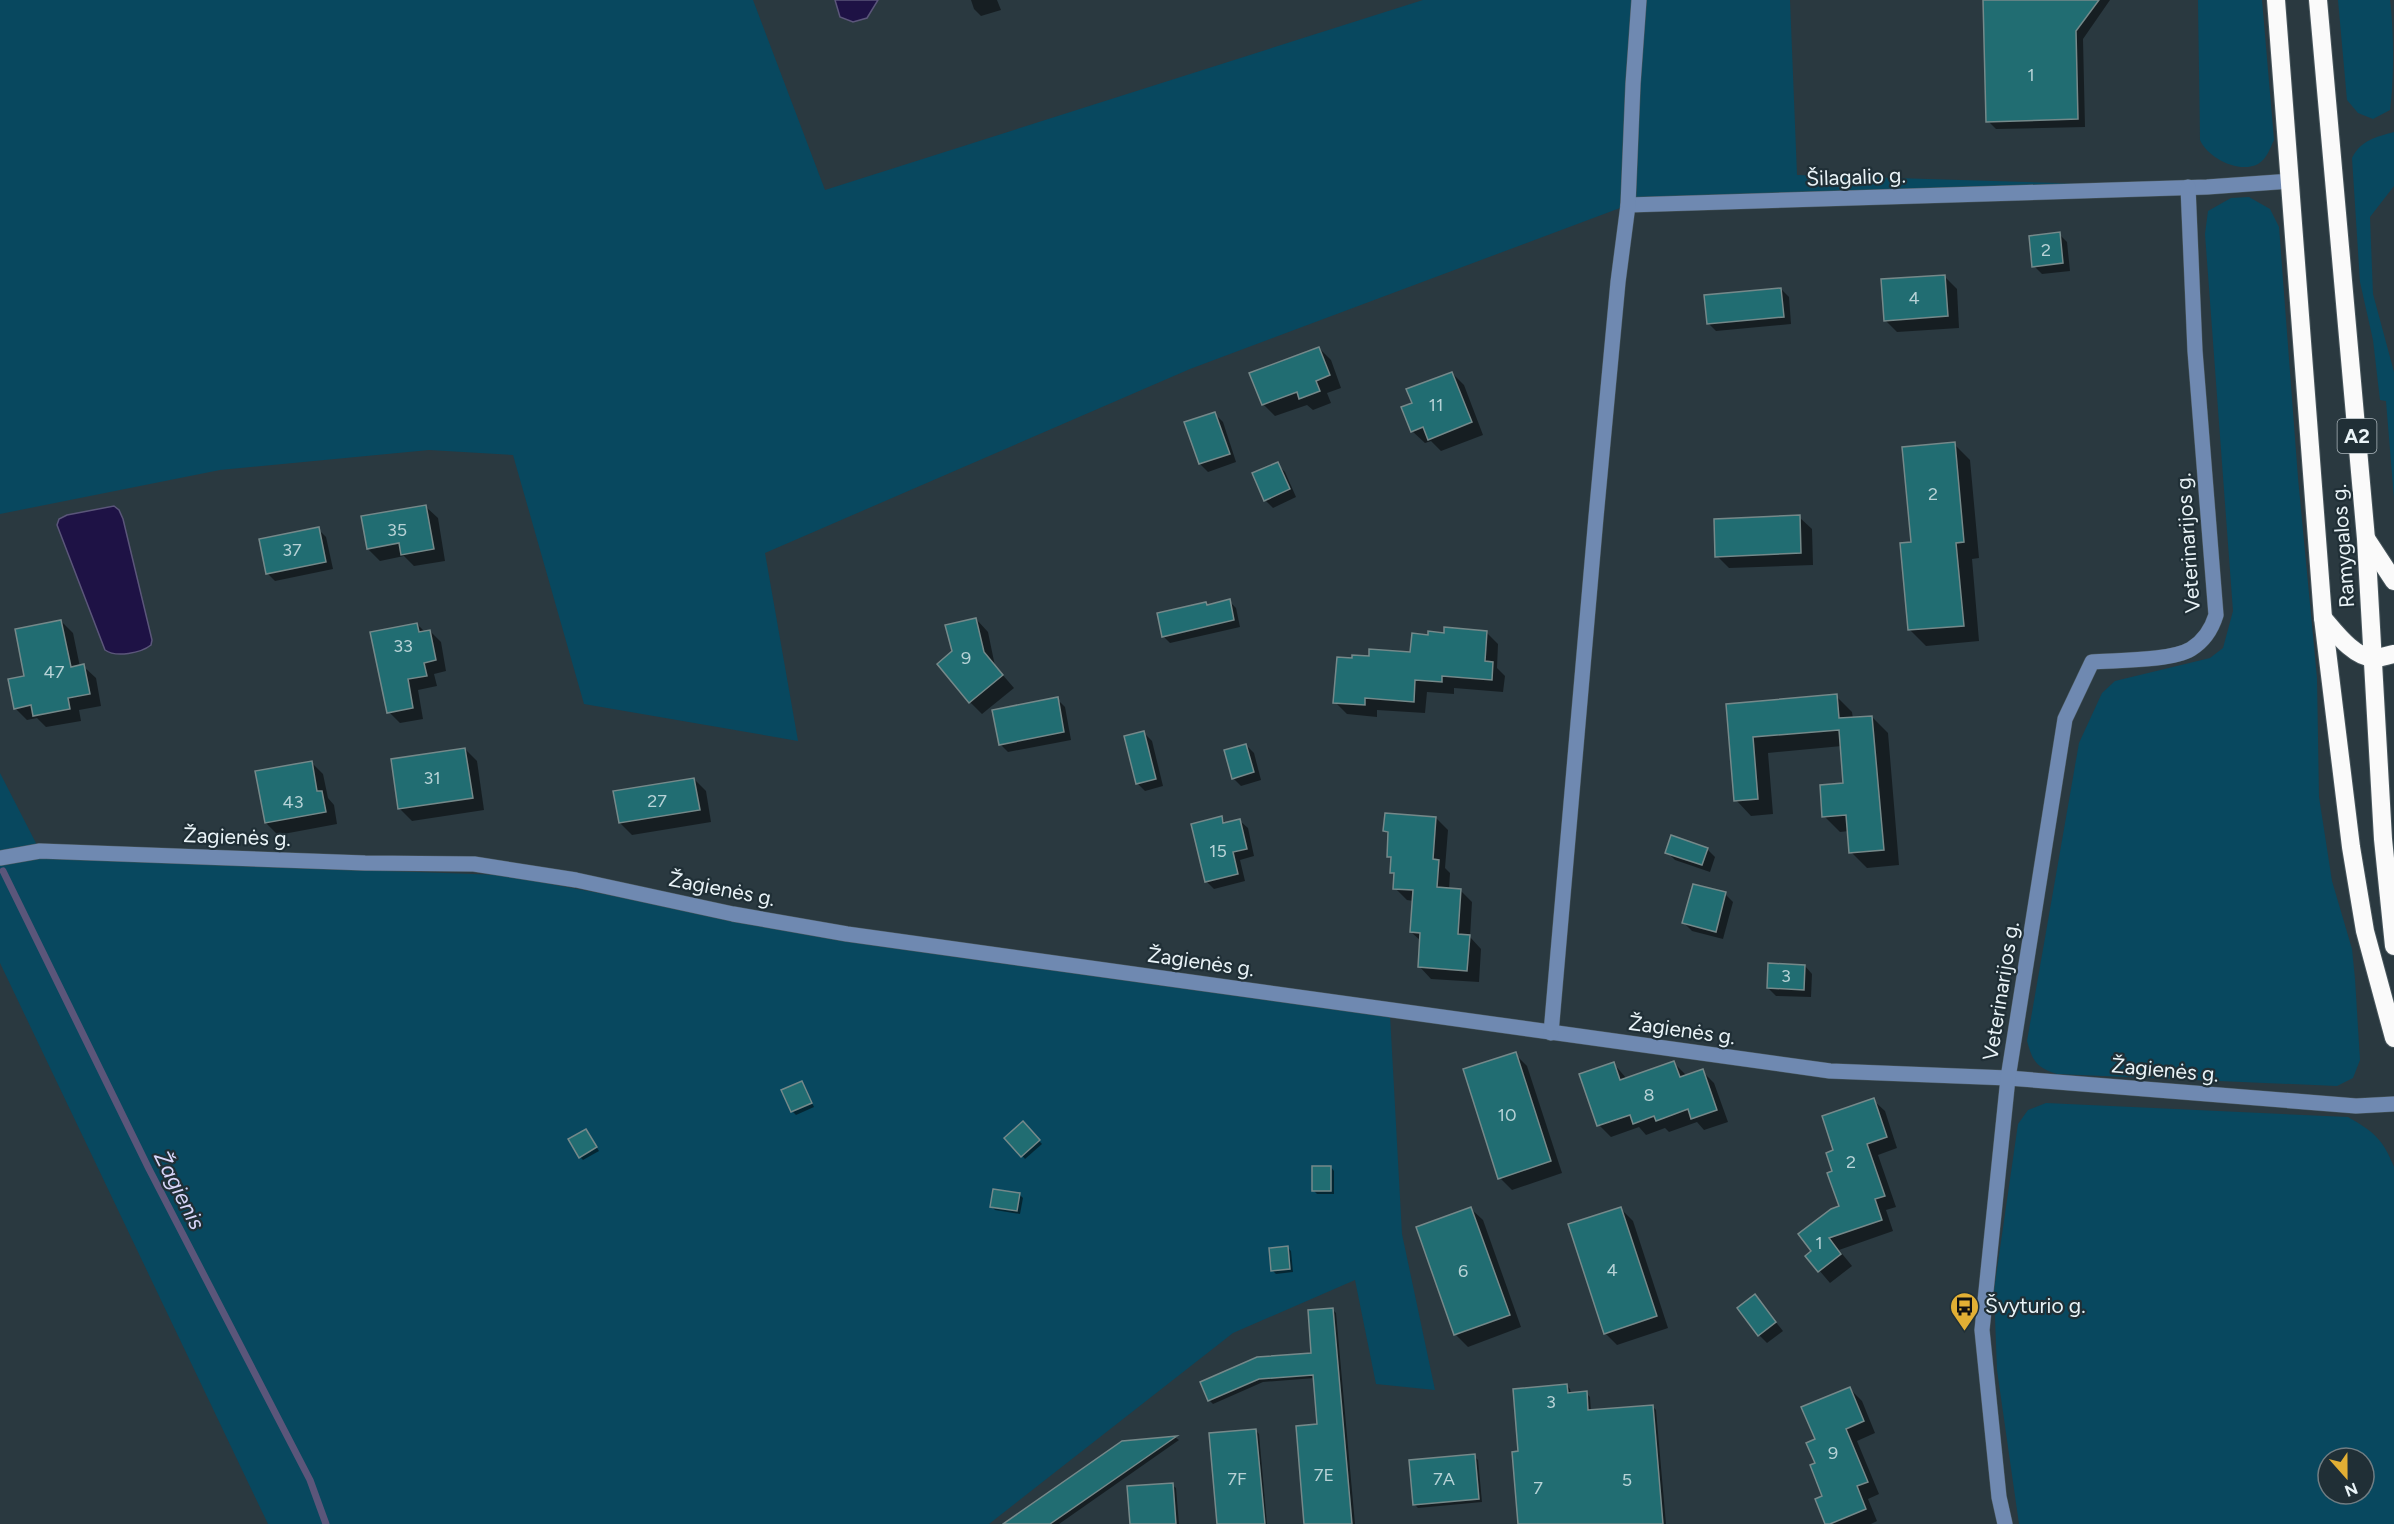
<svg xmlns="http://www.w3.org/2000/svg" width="2394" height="1524" viewBox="0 0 2394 1524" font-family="Figtree,sans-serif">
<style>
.green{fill:#08485f;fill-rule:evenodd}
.water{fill:#1e1245;stroke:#5b567a;stroke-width:1.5}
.shadow{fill:#0007}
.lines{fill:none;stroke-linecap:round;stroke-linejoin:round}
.stream{stroke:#5b567a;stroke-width:7}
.building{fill:#216d72;stroke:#75898a;stroke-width:1.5}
.minor-casing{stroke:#49575d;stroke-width:16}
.highway-casing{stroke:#49575d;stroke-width:20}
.minor{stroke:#6f89b1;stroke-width:15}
.highway{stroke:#fafafa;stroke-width:18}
.labels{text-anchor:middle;stroke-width:4.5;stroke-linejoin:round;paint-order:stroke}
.number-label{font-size:18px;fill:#b7d2d6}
.shield{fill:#202f36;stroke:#adb8bd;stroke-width:1.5}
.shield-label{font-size:20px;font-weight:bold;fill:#e9f3f7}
.street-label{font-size:21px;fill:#e9f3f7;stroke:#202f36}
.poi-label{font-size:21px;fill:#e9f3f7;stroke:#202f36;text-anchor:start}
.water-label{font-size:22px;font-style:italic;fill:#d8d6f9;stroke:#202f36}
</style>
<rect width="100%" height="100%" fill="#2a3940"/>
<g class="green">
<polygon points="0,0 753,0 825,190 1423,0 1790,0 1797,175 2188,187 1628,205 1190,369 765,553 798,741 584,704 513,455 429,450 220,470 0,514"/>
<path d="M 2198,0 L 2262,0 L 2274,140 C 2270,148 2267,159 2258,164 C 2239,174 2208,158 2200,140 Z"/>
<path d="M 2338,0 L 2390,0 C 2394,33 2394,79 2390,110 L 2373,119 L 2358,113 L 2347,100 Z"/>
<path d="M 2394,132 L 2394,186 L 2370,217 L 2373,294 L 2394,372 L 2394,499 L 2386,401 L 2380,400 L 2373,340 L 2360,282 L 2352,158 C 2361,140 2376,137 2394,132 Z"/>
<path d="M 2249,197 L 2270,209 L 2279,227 L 2298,478 L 2317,678 L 2319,797 L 2332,881 L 2352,949 L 2355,979 L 2360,1060 L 2353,1078 L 2337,1086 L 2057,1074 C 2036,1067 2033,1062 2027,1041 L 2079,743 L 2102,693 L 2115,681 L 2210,658 L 2223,648 L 2233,611 L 2205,234 L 2208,211 L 2231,198 Z"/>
<polygon points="0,773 40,851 299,868 502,875 844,939 1390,1015 1402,1234 1435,1390 1376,1384 1355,1280 1233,1333 989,1524 268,1524 0,963"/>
<path d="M 2046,1103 L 2348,1117 C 2374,1132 2383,1139 2394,1167 L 2394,1524 L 2019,1524 L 1997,1370 L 1994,1290 L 2018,1124 L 2028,1110 ZM 2328,1458 L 2364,1458 L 2364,1494 L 2328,1494 Z"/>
</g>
<g class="water">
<polygon points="835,0 878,0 867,18 853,22 840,17"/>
<path d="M 114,506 L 119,510 L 123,519 L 152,640 L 151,645 C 141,653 116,658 105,650 L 57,525 L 59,519 L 67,515 Z"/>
</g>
<g class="shadow">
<polygon points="971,0 997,0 1001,10 981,16 974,9"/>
<polygon points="1985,0 2110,0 2083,39 2085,127 1996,129 1988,121"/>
<polygon points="2059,234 2067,242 2070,271 2042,274 2034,266"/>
<polygon points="1945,277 1957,289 1959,328 1897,332 1885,320"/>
<polygon points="1781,289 1789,297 1791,324 1716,331 1708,323"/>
<polygon points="1319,348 1331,360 1341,388 1327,393 1331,403 1313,410 1307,405 1275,416 1263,404"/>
<polygon points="1452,373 1464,385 1483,435 1441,451 1431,441 1425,443 1412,431 1414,404"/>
<polygon points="1215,414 1223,422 1236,462 1208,472 1200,464 1186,423"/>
<polygon points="1954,444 1970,460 1979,558 1972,559 1979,641 1926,646 1910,630 1912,543"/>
<polygon points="1277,464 1285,472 1296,497 1273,508 1265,500"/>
<polygon points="425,506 438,518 445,561 414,566 404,556 380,561 368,549"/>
<polygon points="1799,517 1812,529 1813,565 1729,568 1717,556"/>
<polygon points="318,529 326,537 333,569 275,581 267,573"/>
<polygon points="1229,601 1236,608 1240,627 1170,643 1163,636 1208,606"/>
<polygon points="976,619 988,632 995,666 1014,688 982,714 970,702 953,652"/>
<polygon points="61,621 73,633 80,667 83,666 96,678 101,706 79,710 81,721 46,727 37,718 27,720 15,708 26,677"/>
<polygon points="417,624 425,632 430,631 441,642 446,671 434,674 437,686 418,690 423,719 400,723 389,712"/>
<polygon points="1486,632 1498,644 1497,668 1505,676 1503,692 1454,688 1454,694 1427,692 1425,713 1377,710 1377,717 1347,714 1335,702 1370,658 1411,654 1429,637"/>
<polygon points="1836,696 1852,712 1853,719 1872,717 1888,733 1899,865 1867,868 1851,852 1849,831 1840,832 1824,816 1845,784 1842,746 1768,753 1773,814 1751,816 1736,800 1728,705"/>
<polygon points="1057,699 1065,707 1071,740 1008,752 1000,744"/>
<polygon points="1144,733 1152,741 1163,786 1145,791 1137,783"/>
<polygon points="1246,745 1254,753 1261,780 1241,786 1233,778"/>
<polygon points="465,749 477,761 484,810 412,821 399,808"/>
<polygon points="311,762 323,774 328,798 334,805 337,824 278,835 266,823"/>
<polygon points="694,779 706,791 711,822 632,835 620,823"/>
<polygon points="1221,818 1227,824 1240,821 1248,828 1254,856 1240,860 1245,881 1214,889 1206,881"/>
<polygon points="1436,818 1448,830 1445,868 1450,873 1449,889 1460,890 1472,902 1470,937 1481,949 1479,982 1431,979 1419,966 1421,941 1411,932 1413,901 1407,900 1395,888 1395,876 1391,872 1392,860 1388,856 1390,836 1385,831"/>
<polygon points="1707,849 1715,857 1710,872 1675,860 1667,852"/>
<polygon points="1725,894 1733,902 1723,939 1692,931 1684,923"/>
<polygon points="1805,966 1812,974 1811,997 1776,996 1768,988"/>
<polygon points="1515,1054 1527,1066 1562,1173 1512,1190 1500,1178"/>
<polygon points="1674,1063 1687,1076 1702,1071 1714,1083 1728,1122 1704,1130 1697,1122 1669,1132 1665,1128 1646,1135 1639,1127 1611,1137 1599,1125 1614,1064 1627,1079"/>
<polygon points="802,1083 814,1107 796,1115 792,1111"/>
<polygon points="1873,1100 1885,1111 1897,1148 1878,1155 1896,1207 1886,1210 1893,1231 1839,1250 1852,1266 1830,1283 1807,1256 1813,1251 1841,1207 1834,1172 1835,1151"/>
<polygon points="1023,1124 1042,1144 1025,1159 1006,1138"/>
<polygon points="586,1130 599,1151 583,1160 580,1157"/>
<polygon points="1331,1167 1334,1171 1334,1194 1317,1194 1314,1191"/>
<polygon points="1019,1194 1023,1198 1020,1214 995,1210 992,1207"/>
<polygon points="1470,1208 1483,1220 1521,1327 1468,1347 1455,1334"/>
<polygon points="1621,1209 1633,1221 1668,1328 1617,1345 1605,1333"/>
<polygon points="1287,1247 1291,1251 1293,1272 1276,1274 1272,1270"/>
<polygon points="1755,1296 1783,1331 1767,1343 1759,1335"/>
<polygon points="1332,1309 1336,1313 1355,1524 1306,1524 1318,1426 1315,1378 1263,1382 1213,1404 1209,1400 1313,1354"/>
<polygon points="1566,1385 1570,1389 1571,1394 1586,1393 1590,1397 1591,1412 1652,1406 1656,1410 1666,1524 1520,1524 1520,1452"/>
<polygon points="1850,1389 1862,1401 1875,1433 1857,1441 1879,1494 1868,1499 1877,1521 1871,1524 1827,1524 1824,1497 1817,1464 1817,1440"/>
<polygon points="1255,1430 1259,1434 1267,1524 1218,1524"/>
<polygon points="1176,1438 1179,1440 1059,1524 1006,1524 1123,1443"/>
<polygon points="1474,1456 1478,1460 1482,1502 1418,1508 1414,1504"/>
<polygon points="1172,1485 1176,1488 1179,1524 1131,1524"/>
</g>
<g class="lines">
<polyline class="stream" points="3,871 149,1169 310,1480 326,1524"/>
</g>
<g class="building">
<polygon points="1983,0 2099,0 2076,31 2078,119 1986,122"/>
<polygon points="2060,232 2063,263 2032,267 2029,236"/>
<polygon points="1945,275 1948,316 1884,321 1881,279"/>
<polygon points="1781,288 1784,317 1707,324 1704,295"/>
<polygon points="1319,347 1330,375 1316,381 1320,391 1299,399 1297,392 1262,405 1249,373"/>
<polygon points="1452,372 1472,422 1428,440 1423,427 1411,432 1401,407 1412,403 1406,389"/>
<polygon points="1215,412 1230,454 1199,464 1184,422"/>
<polygon points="1955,442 1964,542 1956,543 1964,626 1908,630 1900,543 1911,542 1902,447"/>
<polygon points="1278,462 1290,489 1264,501 1252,473"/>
<polygon points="426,505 434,549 401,555 399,543 367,549 361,516"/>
<polygon points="1800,515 1801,553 1715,557 1714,519"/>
<polygon points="319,527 326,562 266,574 259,539"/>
<polygon points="1230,599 1234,620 1162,637 1157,613 1206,602 1207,605"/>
<polygon points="976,618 984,652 1003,675 969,703 937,664 952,651 945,625"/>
<polygon points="61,620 71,667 84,664 90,694 68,698 70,709 33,716 31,705 14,709 8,679 24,676 15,629"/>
<polygon points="417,623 419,632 430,630 436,660 424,663 427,676 408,679 413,708 387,713 370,632"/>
<polygon points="1444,627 1487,631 1485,661 1493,662 1492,680 1442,676 1442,682 1415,680 1414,702 1365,698 1365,705 1333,703 1337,657 1352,658 1352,655 1369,656 1369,649 1410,652 1412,633 1428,635 1428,631 1444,633"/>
<polygon points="1837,694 1839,718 1872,716 1884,850 1849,853 1846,815 1822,817 1820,785 1843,783 1839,730 1753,737 1758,799 1734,801 1726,704"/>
<polygon points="1058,697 1064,732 999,745 992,710"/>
<polygon points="1144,731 1156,779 1136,784 1124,736"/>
<polygon points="1246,744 1254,772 1232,779 1224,750"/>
<polygon points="465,748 473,798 398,809 391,759"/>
<polygon points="312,761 317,791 322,791 326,812 265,823 255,771"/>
<polygon points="694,778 700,810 619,823 613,791"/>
<polygon points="1385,813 1436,817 1433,859 1439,860 1437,887 1461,889 1458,934 1470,935 1467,971 1418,967 1420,933 1410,932 1413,890 1393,889 1394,873 1390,873 1391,857 1387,857 1388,832 1383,831"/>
<polygon points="1222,816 1223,823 1240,819 1247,849 1233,852 1238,874 1205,882 1191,824"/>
<polygon points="1671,835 1708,848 1702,865 1665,853"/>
<polygon points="1693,884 1726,892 1716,932 1682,923"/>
<polygon points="1768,963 1805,965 1804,990 1767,988"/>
<polygon points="1516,1052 1551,1161 1498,1179 1463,1069"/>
<polygon points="1674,1061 1680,1077 1703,1069 1717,1110 1691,1119 1688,1109 1656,1121 1654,1116 1633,1124 1630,1115 1597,1126 1579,1074 1614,1062 1620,1080"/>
<polygon points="802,1081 812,1103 791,1112 781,1090"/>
<polygon points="1874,1098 1887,1137 1867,1144 1885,1196 1875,1199 1882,1220 1829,1238 1841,1254 1818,1272 1805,1256 1811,1251 1798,1234 1831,1209 1839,1206 1827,1173 1832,1171 1826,1153 1833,1150 1822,1116"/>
<polygon points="1023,1121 1040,1140 1021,1157 1004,1138"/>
<polygon points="586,1129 597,1147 579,1158 568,1139"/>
<rect x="1312" y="1166" width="19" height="25"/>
<polygon points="993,1189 1020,1193 1017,1211 990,1207"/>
<polygon points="1471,1207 1510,1315 1454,1335 1416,1227"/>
<polygon points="1621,1207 1657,1316 1604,1334 1568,1224"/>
<polygon points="1288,1246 1290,1269 1271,1271 1269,1248"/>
<polygon points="1755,1294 1776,1322 1758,1336 1737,1308"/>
<polygon points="1333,1308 1352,1524 1304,1524 1296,1426 1317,1424 1313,1375 1259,1379 1208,1401 1200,1382 1257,1357 1311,1353 1308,1310"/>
<polygon points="1567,1384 1568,1393 1587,1391 1588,1410 1653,1405 1663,1524 1518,1524 1512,1452 1518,1451 1513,1389"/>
<polygon points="1850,1387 1864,1421 1846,1429 1868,1482 1857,1486 1866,1509 1830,1524 1825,1524 1815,1499 1822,1496 1810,1465 1815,1463 1806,1443 1815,1439 1801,1407"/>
<polygon points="1256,1429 1265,1524 1217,1524 1209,1433"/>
<polygon points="1177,1436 1050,1524 1003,1524 1122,1441"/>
<polygon points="1475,1454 1479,1499 1413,1505 1409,1460"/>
<polygon points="1173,1483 1176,1524 1130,1524 1127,1486"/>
</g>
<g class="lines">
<defs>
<g id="minor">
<polyline points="1628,205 2207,187 2291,181"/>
<polyline points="0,858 40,851 365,863 474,864 576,880 733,914 847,934 1830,1071 2008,1078 2356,1106 2394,1104"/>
<polyline points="1551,1033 1596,517 1618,282 1628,205 1633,84 1639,0"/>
<path d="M 2005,1524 L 1999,1497 L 1982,1330 L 2008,1078 L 2065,719 L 2092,662 C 2117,660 2171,661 2191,649 C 2204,641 2212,628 2216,615 L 2195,351 L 2188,187"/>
</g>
<g id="highway">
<polyline points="2276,0 2323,618 2351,847 2365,931 2394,1038"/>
<polyline points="2318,0 2366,539 2383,839 2394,946"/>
<polyline points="2367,540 2394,581"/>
<path d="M 2323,618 C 2335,632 2355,659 2375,658 C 2381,658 2388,655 2394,654"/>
</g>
</defs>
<use href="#minor" class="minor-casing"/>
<use href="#highway" class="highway-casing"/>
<use href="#minor" class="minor"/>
<use href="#highway" class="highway"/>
</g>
<defs>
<symbol id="bus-pin" viewBox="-11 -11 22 30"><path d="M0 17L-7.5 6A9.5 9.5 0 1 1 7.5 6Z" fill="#e2af34" stroke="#202f36"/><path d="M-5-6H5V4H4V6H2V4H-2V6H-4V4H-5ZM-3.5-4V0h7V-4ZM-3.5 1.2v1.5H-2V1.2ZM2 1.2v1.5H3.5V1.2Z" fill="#111"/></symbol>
</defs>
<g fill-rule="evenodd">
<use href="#bus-pin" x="1948" y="1290" width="33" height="45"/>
</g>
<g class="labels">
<g class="number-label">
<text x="2031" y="81">1</text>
<text x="2046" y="256">2</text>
<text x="1914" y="304">4</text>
<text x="1436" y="411">11</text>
<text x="1933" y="500">2</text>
<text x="397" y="536">35</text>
<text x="292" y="556">37</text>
<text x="403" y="652">33</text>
<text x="966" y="664">9</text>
<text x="54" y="678">47</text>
<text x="432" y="784">31</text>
<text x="657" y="807">27</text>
<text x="293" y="808">43</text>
<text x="1218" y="857">15</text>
<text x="1786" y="982">3</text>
<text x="1649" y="1101">8</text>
<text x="1507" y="1121">10</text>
<text x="1851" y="1168">2</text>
<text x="1819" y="1249">1</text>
<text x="1612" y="1276">4</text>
<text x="1463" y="1277">6</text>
<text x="1551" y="1408">3</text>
<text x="1833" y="1459">9</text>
<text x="1324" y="1481">7E</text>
<text x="1237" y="1485">7F</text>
<text x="1444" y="1485">7A</text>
<text x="1627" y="1486">5</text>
<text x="1538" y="1494">7</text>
</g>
<rect class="shield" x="2337.5" y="419" width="39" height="34" rx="4.5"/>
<g class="shield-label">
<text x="2357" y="443">A2</text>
</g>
<g class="street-label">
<text transform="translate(1856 177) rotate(-2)" y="7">Šilagalio g.</text>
<text transform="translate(2188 543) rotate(-94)" y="7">Veterinarijos g.</text>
<text transform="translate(2343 546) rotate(-94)" y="7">Ramygalos g.</text>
<text transform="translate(237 837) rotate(2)" y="7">Žagienės g.</text>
<text transform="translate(722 889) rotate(11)" y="7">Žagienės g.</text>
<text transform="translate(1201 962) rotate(8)" y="7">Žagienės g.</text>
<text transform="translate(2001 991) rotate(-81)" y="7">Veterinarijos g.</text>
<text transform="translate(1682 1030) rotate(8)" y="7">Žagienės g.</text>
<text transform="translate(2165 1070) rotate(5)" y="7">Žagienės g.</text>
</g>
<g class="poi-label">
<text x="1985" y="1313">Švyturio g.</text>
</g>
<g class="water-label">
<text transform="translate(180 1190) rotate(63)" y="8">Žagienis</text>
</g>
</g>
<g transform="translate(2346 1476) rotate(159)"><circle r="28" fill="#202f36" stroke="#707d83" stroke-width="1.5"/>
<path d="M0-4.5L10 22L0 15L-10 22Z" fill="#e2af34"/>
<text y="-9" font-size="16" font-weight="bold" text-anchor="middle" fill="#e9f3f7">N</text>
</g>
</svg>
